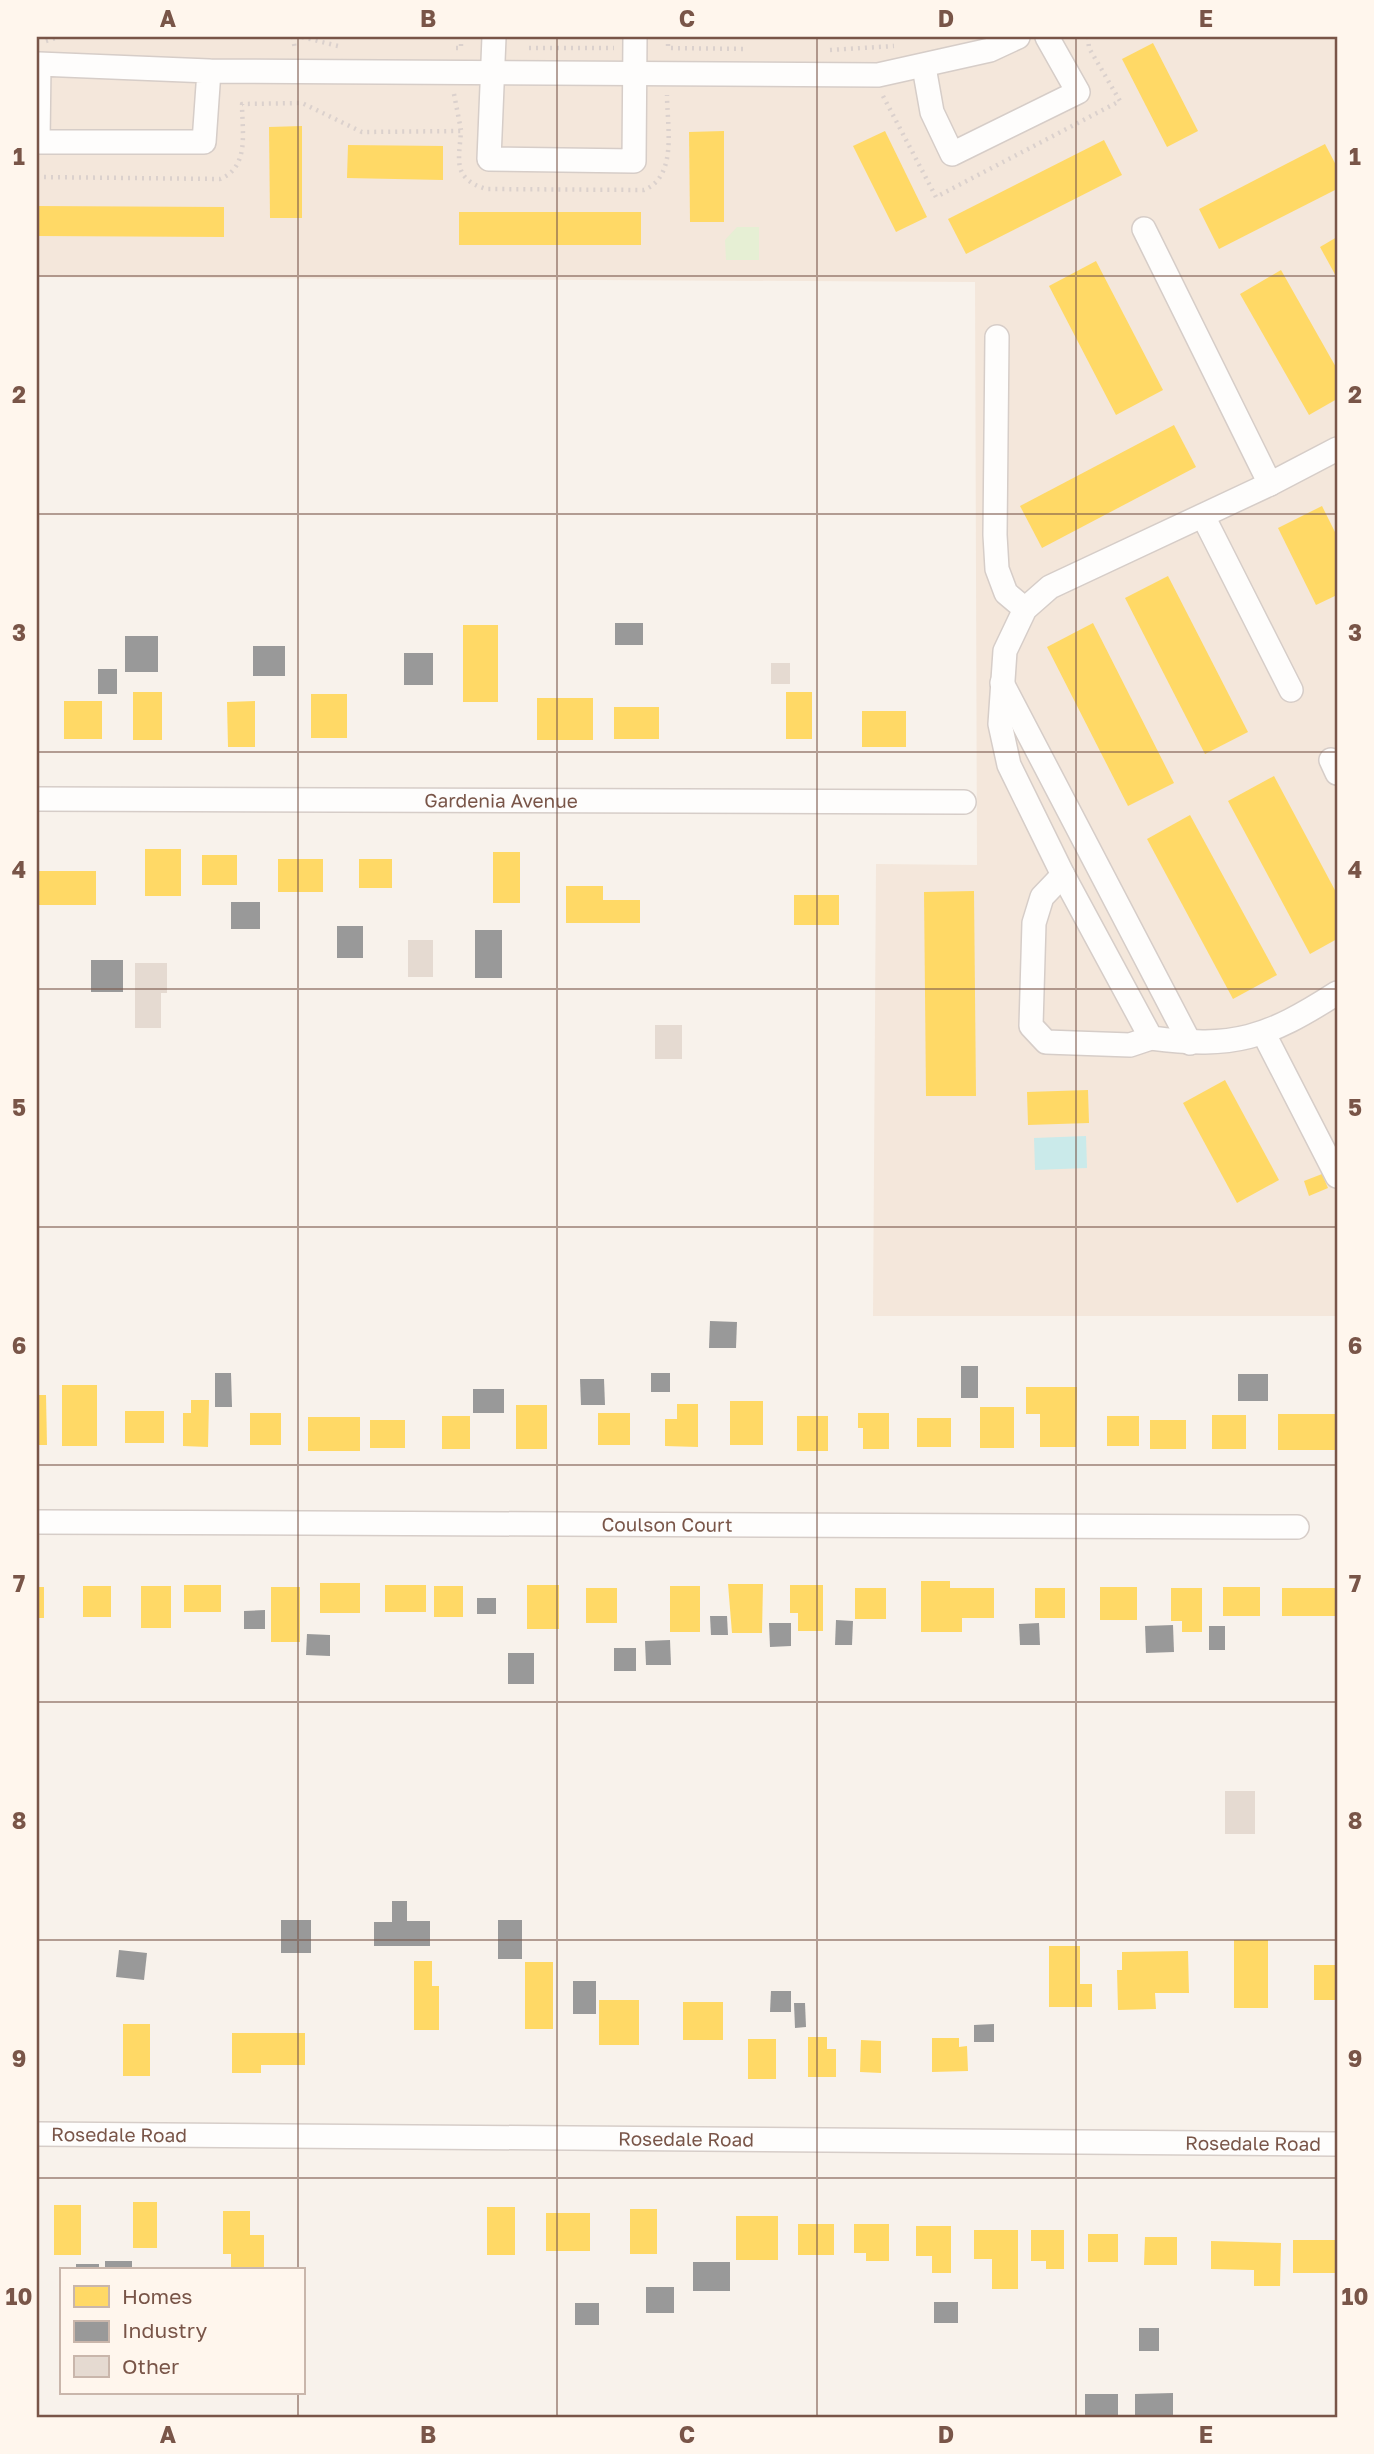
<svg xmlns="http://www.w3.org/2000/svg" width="1374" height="2454" viewBox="0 0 1374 2454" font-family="'Golos Text',sans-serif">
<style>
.residential{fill:#f4e7db}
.green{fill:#e6efd4}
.water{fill:#caeaea}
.homes{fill:#ffd966}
.industry{fill:#999}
.building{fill:#e5dad1}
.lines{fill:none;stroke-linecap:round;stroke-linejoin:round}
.minor-casing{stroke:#d6cdc8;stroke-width:26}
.path{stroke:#dbd1cd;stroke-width:4.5;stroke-dasharray:2 5;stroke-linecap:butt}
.minor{stroke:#fefdfc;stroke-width:23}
.grid{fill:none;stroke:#795548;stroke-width:2;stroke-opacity:0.55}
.labels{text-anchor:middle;stroke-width:7;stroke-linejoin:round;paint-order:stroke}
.street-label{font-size:19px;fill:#795548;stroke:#fff6ed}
.neatline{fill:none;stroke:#795548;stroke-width:2.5}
.grid-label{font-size:23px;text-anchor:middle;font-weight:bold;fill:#795548}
</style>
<rect width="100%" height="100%" fill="#f8f2eb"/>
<polygon class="residential" points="37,37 1337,37 1337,1316 873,1316 876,864 977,865 975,282 37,277"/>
<polygon class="green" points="737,227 759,227 759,260 726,260 725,240"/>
<polygon class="water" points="1086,1136 1087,1168 1035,1170 1034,1138"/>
<g class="homes">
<polygon points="1153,43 1198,131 1167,147 1122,59"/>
<polygon points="302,126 302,218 270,218 269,127"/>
<polygon points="724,131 724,222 690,222 689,132"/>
<polygon points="885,131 927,217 896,232 853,146"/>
<polygon points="1104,140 1122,175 966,254 948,219"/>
<polygon points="1325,144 1337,167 1337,189 1219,249 1199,209"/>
<polygon points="348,145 443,146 443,180 347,178"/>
<polygon points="39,206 224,207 224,237 39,236"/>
<rect x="459" y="212" width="182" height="33"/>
<polygon points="1337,237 1337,278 1320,247"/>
<polygon points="1096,261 1163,390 1116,415 1049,286"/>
<polygon points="1281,270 1337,369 1337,399 1309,415 1240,294"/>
<polygon points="1174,425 1196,467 1042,548 1020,506"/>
<polygon points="1322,506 1337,536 1337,595 1316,605 1278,528"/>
<polygon points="1168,576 1248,732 1205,754 1125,598"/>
<polygon points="1093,623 1174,783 1128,806 1047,647"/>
<rect x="463" y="625" width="35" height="77"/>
<rect x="133" y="692" width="29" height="48"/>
<rect x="786" y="692" width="26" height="47"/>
<rect x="311" y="694" width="36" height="44"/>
<rect x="537" y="698" width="56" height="42"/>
<rect x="64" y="701" width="38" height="38"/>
<polygon points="255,701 255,747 228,747 227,702"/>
<rect x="614" y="707" width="45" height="32"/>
<rect x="862" y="711" width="44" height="36"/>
<polygon points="1274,776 1337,894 1337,939 1310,954 1228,801"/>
<polygon points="1190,815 1277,975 1233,999 1147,839"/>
<rect x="145" y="849" width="36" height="47"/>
<rect x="493" y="852" width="27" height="51"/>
<rect x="202" y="855" width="35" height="30"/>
<rect x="278" y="859" width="45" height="33"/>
<rect x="359" y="859" width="33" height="29"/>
<rect x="39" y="871" width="57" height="34"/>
<polygon points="566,886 603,886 603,900 640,900 640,923 566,923"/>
<polygon points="974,891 976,1096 926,1096 924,892"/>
<rect x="794" y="895" width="45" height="30"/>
<polygon points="1225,1080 1279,1180 1237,1203 1183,1103"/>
<polygon points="1088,1090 1089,1123 1028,1125 1027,1092"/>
<polygon points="1322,1174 1328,1188 1309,1196 1304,1181"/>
<rect x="62" y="1385" width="35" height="61"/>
<polygon points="1026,1387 1077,1387 1076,1447 1040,1447 1040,1414 1026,1414"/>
<polygon points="37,1395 46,1395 47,1445 37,1445"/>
<polygon points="191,1400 209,1400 208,1447 183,1446 183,1413 191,1413"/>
<rect x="730" y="1401" width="33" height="44"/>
<polygon points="677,1404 698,1404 698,1447 665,1446 665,1419 677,1419"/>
<rect x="516" y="1405" width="31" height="44"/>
<rect x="980" y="1407" width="34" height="41"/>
<rect x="125" y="1411" width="39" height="32"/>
<rect x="250" y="1413" width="31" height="32"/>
<rect x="598" y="1413" width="32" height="32"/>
<polygon points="858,1413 889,1413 889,1449 863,1449 863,1428 858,1428"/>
<rect x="1278" y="1414" width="59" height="36"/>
<rect x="1212" y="1415" width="34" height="34"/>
<rect x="442" y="1416" width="28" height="33"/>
<rect x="797" y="1416" width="31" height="35"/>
<rect x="1107" y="1416" width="32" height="30"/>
<rect x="308" y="1417" width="52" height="34"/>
<rect x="917" y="1418" width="34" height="29"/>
<rect x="370" y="1420" width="35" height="28"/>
<rect x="1150" y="1420" width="36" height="29"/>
<polygon points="921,1581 950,1581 950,1588 994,1588 994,1618 962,1618 962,1632 921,1632"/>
<rect x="320" y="1583" width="40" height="30"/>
<polygon points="728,1584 763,1584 762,1633 732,1633"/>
<rect x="184" y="1585" width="37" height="27"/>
<rect x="385" y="1585" width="41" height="27"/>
<rect x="527" y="1585" width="32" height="44"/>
<polygon points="790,1585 823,1585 823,1631 798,1631 798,1613 790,1613"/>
<rect x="83" y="1586" width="28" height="31"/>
<rect x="141" y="1586" width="30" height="42"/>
<rect x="434" y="1586" width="29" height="31"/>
<rect x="670" y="1586" width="30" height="46"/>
<rect x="37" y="1587" width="7" height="31"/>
<rect x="271" y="1587" width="29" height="55"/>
<rect x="1100" y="1587" width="37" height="33"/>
<rect x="1223" y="1587" width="37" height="29"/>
<rect x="586" y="1588" width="31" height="35"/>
<rect x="855" y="1588" width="31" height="31"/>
<rect x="1035" y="1588" width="30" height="30"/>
<polygon points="1171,1588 1202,1588 1202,1632 1182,1632 1182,1621 1171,1621"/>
<rect x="1282" y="1588" width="55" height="28"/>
<rect x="1234" y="1940" width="34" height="68"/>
<polygon points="1049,1946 1080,1946 1080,1984 1092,1984 1092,2007 1049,2007"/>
<polygon points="1188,1951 1189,1993 1155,1993 1156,2009 1118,2010 1117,1970 1122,1970 1122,1952"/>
<polygon points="414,1961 432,1961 432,1986 439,1986 439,2030 414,2030"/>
<rect x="525" y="1962" width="28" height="67"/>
<rect x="1314" y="1965" width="23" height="35"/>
<rect x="599" y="2000" width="40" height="45"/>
<rect x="683" y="2002" width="40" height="38"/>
<rect x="123" y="2024" width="27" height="52"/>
<polygon points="232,2033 305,2033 305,2065 261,2065 261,2073 232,2073"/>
<polygon points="808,2037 827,2037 827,2049 836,2049 836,2077 808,2077"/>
<polygon points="932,2038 959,2038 959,2047 967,2046 968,2071 932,2072"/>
<rect x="748" y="2039" width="28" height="40"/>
<polygon points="861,2040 881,2041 881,2073 860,2072"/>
<rect x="133" y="2202" width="24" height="46"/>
<rect x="54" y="2205" width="27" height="50"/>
<rect x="487" y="2207" width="28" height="48"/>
<rect x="630" y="2209" width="27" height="45"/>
<polygon points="223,2211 250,2211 250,2235 264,2235 264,2270 231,2270 231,2254 223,2254"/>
<rect x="546" y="2213" width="44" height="38"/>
<rect x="736" y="2216" width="42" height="44"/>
<rect x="798" y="2224" width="36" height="31"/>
<polygon points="854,2224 889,2224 889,2261 866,2261 866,2253 854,2253"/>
<polygon points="916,2226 951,2226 951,2273 932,2273 932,2256 916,2256"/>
<polygon points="974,2230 1018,2230 1018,2289 992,2289 992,2259 974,2259"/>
<polygon points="1031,2230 1064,2230 1064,2269 1046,2269 1046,2261 1031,2261"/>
<rect x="1088" y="2234" width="30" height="28"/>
<polygon points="1145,2237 1177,2237 1177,2265 1144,2265"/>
<rect x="1293" y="2240" width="44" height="33"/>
<polygon points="1211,2241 1281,2243 1280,2286 1254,2286 1254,2270 1211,2269"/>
</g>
<g class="industry">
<rect x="615" y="623" width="28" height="22"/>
<rect x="125" y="636" width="33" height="36"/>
<rect x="253" y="646" width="32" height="30"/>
<rect x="404" y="653" width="29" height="32"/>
<rect x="98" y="669" width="19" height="25"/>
<rect x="231" y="902" width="29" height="27"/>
<rect x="337" y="926" width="26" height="32"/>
<rect x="475" y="930" width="27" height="48"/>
<rect x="91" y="960" width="32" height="32"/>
<polygon points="710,1321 737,1322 736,1348 709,1348"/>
<rect x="961" y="1366" width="17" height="32"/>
<polygon points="215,1373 231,1373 232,1407 215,1407"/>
<rect x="651" y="1373" width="19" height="19"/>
<rect x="1238" y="1374" width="30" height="27"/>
<polygon points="580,1379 604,1379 605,1405 581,1405"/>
<rect x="473" y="1389" width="31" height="24"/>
<rect x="477" y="1598" width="19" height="16"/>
<polygon points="265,1610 265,1629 244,1629 244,1611"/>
<polygon points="710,1616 727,1616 728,1635 711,1635"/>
<polygon points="836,1620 853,1621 852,1645 835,1645"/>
<polygon points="769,1623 791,1623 791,1646 770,1647"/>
<polygon points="1039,1623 1040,1645 1020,1645 1019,1624"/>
<polygon points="1173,1625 1174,1652 1146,1653 1145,1626"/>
<rect x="1209" y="1626" width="16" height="24"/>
<polygon points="307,1634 330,1635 330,1656 306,1655"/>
<polygon points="670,1640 671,1665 646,1665 645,1641"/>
<rect x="614" y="1648" width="22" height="23"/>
<rect x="508" y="1653" width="26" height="31"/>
<polygon points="392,1901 407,1901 407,1921 430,1921 430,1946 374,1946 374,1922 392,1922"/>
<rect x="281" y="1920" width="30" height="33"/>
<rect x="498" y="1920" width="24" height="39"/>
<polygon points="119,1950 147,1953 144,1980 116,1977"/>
<rect x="573" y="1981" width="23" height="33"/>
<polygon points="771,1991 791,1991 791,2012 770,2012"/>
<polygon points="794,2003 805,2003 806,2027 795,2028"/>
<polygon points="994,2024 994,2042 974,2042 974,2025"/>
<rect x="105" y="2261" width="27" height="9"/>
<rect x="693" y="2262" width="37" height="29"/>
<rect x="76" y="2264" width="23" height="6"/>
<rect x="646" y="2287" width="28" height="26"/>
<rect x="934" y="2302" width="24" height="21"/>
<rect x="575" y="2303" width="24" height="22"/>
<rect x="1139" y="2328" width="20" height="23"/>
<polygon points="1173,2393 1173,2417 1135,2417 1135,2394"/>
<rect x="1085" y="2394" width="33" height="23"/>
</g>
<g class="building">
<rect x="771" y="663" width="19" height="21"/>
<rect x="408" y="940" width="25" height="37"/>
<polygon points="135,963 167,963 167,993 161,993 161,1028 135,1028"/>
<rect x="655" y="1025" width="27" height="34"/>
<rect x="1225" y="1791" width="30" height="43"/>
</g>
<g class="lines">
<defs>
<g id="minor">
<polyline points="494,37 489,159 634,161 635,37"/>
<polyline points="924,67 932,112 952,154 1078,92 1047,37"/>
<polyline points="209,71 204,142 38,142 39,64 209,71 878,75 990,50 1018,37"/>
<polyline points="1144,229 1270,484"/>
<polyline points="997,337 995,535 997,569 1006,593 1025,609"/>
<path d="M 1337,449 L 1270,484 L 1050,587 L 1025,609 L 1005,651 L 1000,724 L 1009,765 L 1063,875 L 1151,1038 C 1234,1049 1267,1038 1337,993"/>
<polyline points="1203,516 1291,690"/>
<polyline points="1002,683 1190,1043"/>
<polyline points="1331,760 1337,773"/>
<path id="s1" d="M 37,799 L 964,802"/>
<polyline points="1063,875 1042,897 1034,923 1031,1026 1046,1042 1130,1045 1151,1038"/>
<polyline points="1264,1034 1337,1176"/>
<path id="s2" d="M 37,1522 L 1297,1527"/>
<path id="s3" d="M 37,2134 L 1337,2144"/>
</g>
</defs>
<use href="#minor" class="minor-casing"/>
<g class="path">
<polyline points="293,37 295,50"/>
<polyline points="302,37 342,47"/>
<polyline points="668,37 668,48 747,49"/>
<polyline points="46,41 59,37"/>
<polyline points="456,48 461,48 461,37"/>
<polyline points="529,48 614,48"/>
<polyline points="830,50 894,46"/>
<polyline points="454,94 461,130"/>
<polyline points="883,96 936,197 1120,101 1089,48 1088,37"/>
<path d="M 37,177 L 220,179 C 250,167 242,131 242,104 L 302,103 L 362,132 L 461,131 C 459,161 452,178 486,189 L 644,190 C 678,176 667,126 667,95"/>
</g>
<use href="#minor" class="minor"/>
</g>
<path class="grid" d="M 298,37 L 298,2270M 557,37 L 557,2417M 817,37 L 817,2417M 1076,37 L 1076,2417M 37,276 L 1337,276M 37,514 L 1337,514M 37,752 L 1337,752M 37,989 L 1337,989M 37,1227 L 1337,1227M 37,1465 L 1337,1465M 37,1702 L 1337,1702M 37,1940 L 1337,1940M 37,2178 L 1337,2178M 298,2393 L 298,2417"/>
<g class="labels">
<g class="street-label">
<text dy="7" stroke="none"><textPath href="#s1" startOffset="464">Gardenia Avenue</textPath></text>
<text dy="7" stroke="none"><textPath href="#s2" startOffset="630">Coulson Court</textPath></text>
<text dy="7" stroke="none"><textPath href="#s3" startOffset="82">Rosedale Road</textPath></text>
<text dy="7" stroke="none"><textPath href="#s3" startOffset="649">Rosedale Road</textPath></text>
<text dy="7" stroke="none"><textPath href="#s3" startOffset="1216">Rosedale Road</textPath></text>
</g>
</g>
<rect width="1374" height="2454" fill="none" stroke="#fff6ed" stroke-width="77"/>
<rect x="60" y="2268" width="245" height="126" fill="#fff6ed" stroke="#c9b6ab" stroke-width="2"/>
<rect x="74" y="2286" width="35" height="21" fill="#ffd966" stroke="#c9b6ab" stroke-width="2"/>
<text x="122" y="2304" font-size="21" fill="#795548">Homes</text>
<rect x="74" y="2321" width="35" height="21" fill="#999999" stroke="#c9b6ab" stroke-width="2"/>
<text x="122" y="2338" font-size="21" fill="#795548">Industry</text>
<rect x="74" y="2356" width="35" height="21" fill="#e5dad1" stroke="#c9b6ab" stroke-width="2"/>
<text x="122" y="2374" font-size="21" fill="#795548">Other</text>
<rect x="38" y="38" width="1298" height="2378" class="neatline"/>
<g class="grid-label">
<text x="168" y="27">A</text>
<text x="428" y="27">B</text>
<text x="687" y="27">C</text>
<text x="946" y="27">D</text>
<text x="1206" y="27">E</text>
<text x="19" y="165">1</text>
<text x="1355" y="165">1</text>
<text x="19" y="403">2</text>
<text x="1355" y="403">2</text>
<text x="19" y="641">3</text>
<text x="1355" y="641">3</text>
<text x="19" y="878">4</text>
<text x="1355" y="878">4</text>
<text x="19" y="1116">5</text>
<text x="1355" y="1116">5</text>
<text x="19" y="1354">6</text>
<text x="1355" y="1354">6</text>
<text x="19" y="1592">7</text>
<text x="1355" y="1592">7</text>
<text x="19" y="1829">8</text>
<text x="1355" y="1829">8</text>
<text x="19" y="2067">9</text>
<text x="1355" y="2067">9</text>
<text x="19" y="2305">10</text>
<text x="1355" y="2305">10</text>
<text x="168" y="2443">A</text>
<text x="428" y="2443">B</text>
<text x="687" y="2443">C</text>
<text x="946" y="2443">D</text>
<text x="1206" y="2443">E</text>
</g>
</svg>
